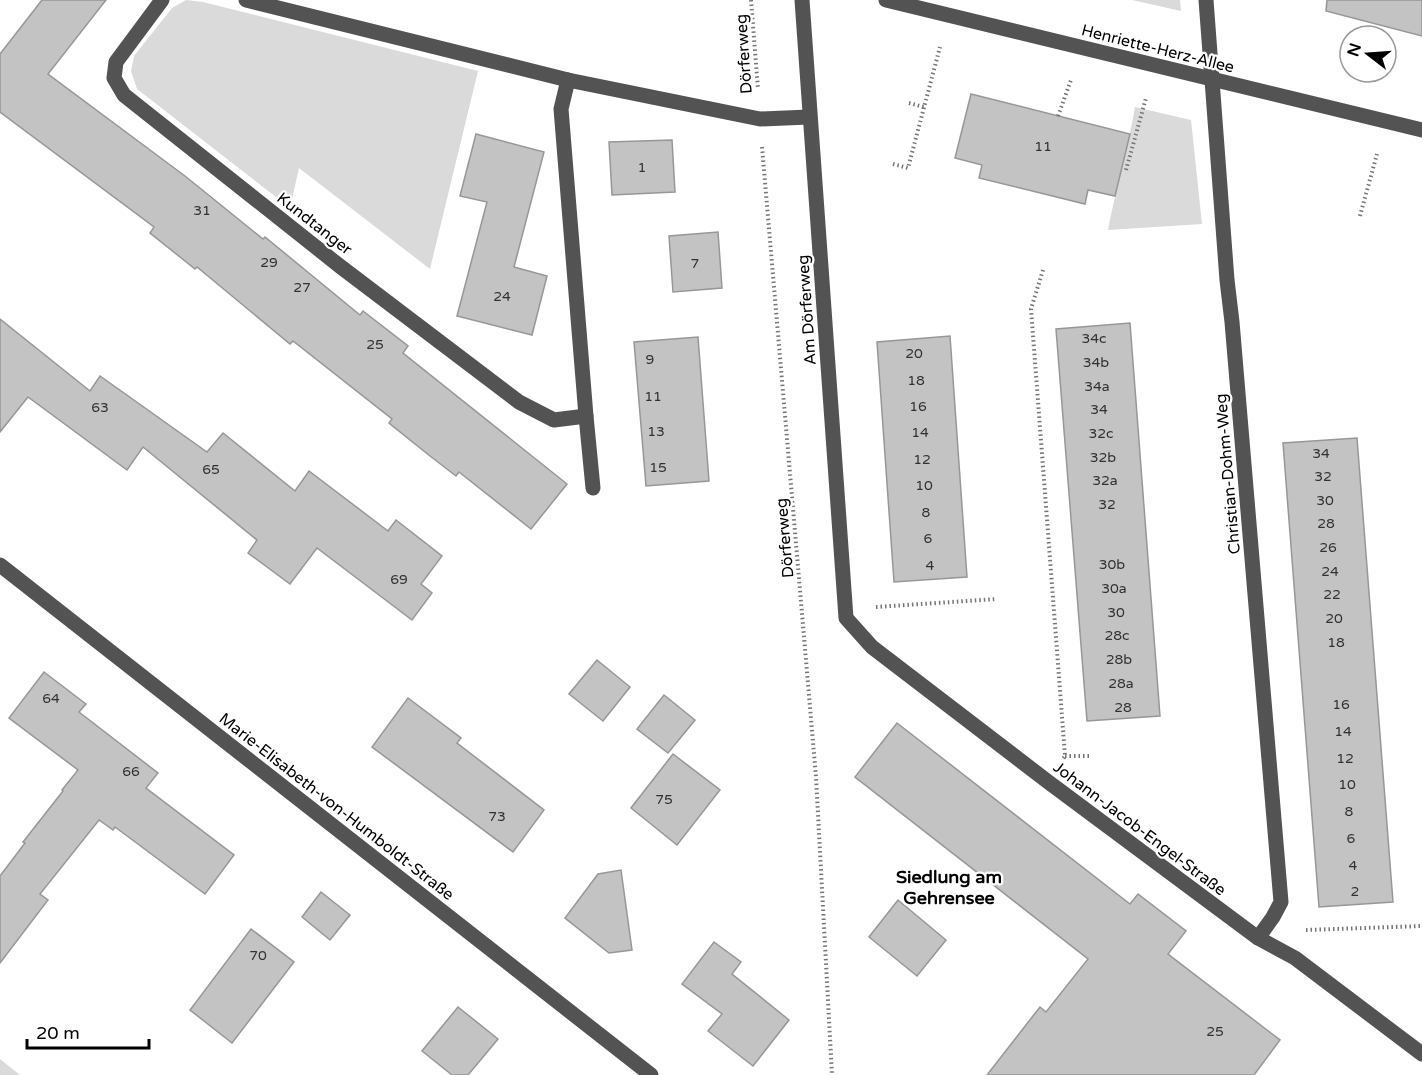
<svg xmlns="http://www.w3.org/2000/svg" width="1422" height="1075" viewBox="0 0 1422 1075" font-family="'Varela Round',sans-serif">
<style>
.green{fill:#dadada}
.building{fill:#c3c3c3;stroke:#979797;stroke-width:1.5}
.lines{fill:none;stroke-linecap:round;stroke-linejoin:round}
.path{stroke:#757575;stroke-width:4;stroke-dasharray:1.5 3;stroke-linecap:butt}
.minor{stroke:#535353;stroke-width:15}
.labels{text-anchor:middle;stroke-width:4.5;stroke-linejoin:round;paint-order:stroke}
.number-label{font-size:14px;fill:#313131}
.street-label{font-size:16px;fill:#000;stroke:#fff}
.neighbourhood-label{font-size:18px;font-weight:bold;fill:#000;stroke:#fff}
</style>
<rect width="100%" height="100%" fill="#fff"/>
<g class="green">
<polygon points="186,0 203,2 478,71 430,269 299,168 290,208 137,89 131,71 134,56 172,8"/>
<polygon points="1132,0 1180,0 1181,11"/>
<path d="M 1135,107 L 1191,120 L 1202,224 L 1108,230 C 1116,188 1128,148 1135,107 Z"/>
<polygon points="0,1059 20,1075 0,1075"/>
</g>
<g class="building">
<polygon points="42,0 106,0 48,74 185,176 263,239 265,237 360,315 363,311 408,346 403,353 567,484 531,529 459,472 456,476 430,456 389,423 392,419 293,341 290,344 197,267 195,269 150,233 154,227 0,112 0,54"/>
<polygon points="1327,0 1422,0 1422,36 1326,11"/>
<polygon points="971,94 1130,134 1115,196 1088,190 1085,204 979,178 982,165 955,158"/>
<polygon points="476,134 544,152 514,267 547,276 532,335 457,316 487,202 460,196"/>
<polygon points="672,140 675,192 612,195 609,142"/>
<polygon points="718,232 722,288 673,292 669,236"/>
<polygon points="0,319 90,391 100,376 207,452 223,433 295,491 309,471 388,531 396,520 442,556 421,584 432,593 412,620 317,548 290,584 248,553 257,540 143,447 127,470 28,397 0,432"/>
<polygon points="1130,323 1160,716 1087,721 1056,329"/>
<polygon points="950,336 967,577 894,582 877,342"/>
<polygon points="698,337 709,481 646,486 634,342"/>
<polygon points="1357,438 1393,902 1319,907 1283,443"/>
<polygon points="597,660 630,687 603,721 569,694"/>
<polygon points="44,672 86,704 79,712 158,773 146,788 234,855 205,894 115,827 113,830 99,820 40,894 48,900 0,963 0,876 25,843 23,842 63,791 62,790 78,770 9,718"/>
<polygon points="664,695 695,720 668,753 637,729"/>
<polygon points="408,698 461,738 457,743 544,810 513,852 372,747"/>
<polygon points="897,723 1130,904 1138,894 1186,931 1168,954 1280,1040 1254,1075 987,1075 1040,1007 1046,1012 1088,959 855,777"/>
<polygon points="673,754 720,790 677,845 631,808"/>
<polygon points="621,870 632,950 609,953 565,918 598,874"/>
<polygon points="321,892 350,915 330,940 302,917"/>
<polygon points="898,900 946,940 917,976 869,937"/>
<polygon points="251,929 294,962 232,1043 190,1010"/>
<polygon points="714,942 741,962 732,974 789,1020 753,1066 708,1031 722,1014 682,984"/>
<polygon points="458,1007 498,1039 468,1075 452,1075 422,1051"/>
</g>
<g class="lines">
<g class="path">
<polyline points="751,0 758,89"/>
<polyline points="909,103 924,107"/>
<polyline points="1058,116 1071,80"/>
<polyline points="762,147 816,777 832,1075"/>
<polyline points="893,164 908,168 940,47"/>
<polyline points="1126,170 1146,98"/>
<polyline points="1360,216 1377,154"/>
<polyline points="1043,270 1031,309 1065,756 1063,759"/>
<polyline points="876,607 997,599"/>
<polyline points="1065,756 1092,756"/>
<polyline points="1306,930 1422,926"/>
</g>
<g class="minor">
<polyline points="162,0 116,62 114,78 124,95 341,267 519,402 554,420 586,416"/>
<polyline points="246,0 568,80 760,119 809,117"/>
<polyline points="802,0 846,618 872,647 1047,781 1258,938 1295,958 1422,1054"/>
<polyline points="886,0 1422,130"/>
<polyline points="1206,0 1227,280 1232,322 1281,902 1273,917 1258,938"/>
<polyline points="568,80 561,109 586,416 593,488"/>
<polyline points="0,565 651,1075"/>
</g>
</g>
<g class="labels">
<g class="number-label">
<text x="1043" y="151">11</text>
<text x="642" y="172">1</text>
<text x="202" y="215">31</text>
<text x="269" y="267">29</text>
<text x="695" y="268">7</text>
<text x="302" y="292">27</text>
<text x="502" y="301">24</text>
<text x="1094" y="343">34c</text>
<text x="375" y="349">25</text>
<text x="914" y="358">20</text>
<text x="650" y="364">9</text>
<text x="1096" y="367">34b</text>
<text x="916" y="385">18</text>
<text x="1097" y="391">34a</text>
<text x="653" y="401">11</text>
<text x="918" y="411">16</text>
<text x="100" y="412">63</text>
<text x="1099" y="414">34</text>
<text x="656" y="436">13</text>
<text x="920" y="437">14</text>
<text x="1101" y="438">32c</text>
<text x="1321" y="458">34</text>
<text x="1103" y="462">32b</text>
<text x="922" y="464">12</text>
<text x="658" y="472">15</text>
<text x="211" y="474">65</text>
<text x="1323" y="481">32</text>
<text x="1105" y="485">32a</text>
<text x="924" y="490">10</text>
<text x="1325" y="505">30</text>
<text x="1107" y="509">32</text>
<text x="926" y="517">8</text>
<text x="1326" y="528">28</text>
<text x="928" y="543">6</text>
<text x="1328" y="552">26</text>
<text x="1112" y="569">30b</text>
<text x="930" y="570">4</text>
<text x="1330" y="576">24</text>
<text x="399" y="584">69</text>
<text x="1114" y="593">30a</text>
<text x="1332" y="599">22</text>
<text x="1116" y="617">30</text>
<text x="1334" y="623">20</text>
<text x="1117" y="640">28c</text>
<text x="1336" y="647">18</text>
<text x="1119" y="664">28b</text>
<text x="1121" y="688">28a</text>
<text x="51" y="703">64</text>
<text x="1341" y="709">16</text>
<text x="1123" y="712">28</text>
<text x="1343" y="736">14</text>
<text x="1345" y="763">12</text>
<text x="131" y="776">66</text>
<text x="1347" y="789">10</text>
<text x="664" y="804">75</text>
<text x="1349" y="816">8</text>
<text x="497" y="821">73</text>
<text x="1351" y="843">6</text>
<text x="1353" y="870">4</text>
<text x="1355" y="896">2</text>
<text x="258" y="960">70</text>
<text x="1215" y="1036">25</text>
</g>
<g class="street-label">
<text transform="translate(1158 48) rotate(14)" y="6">Henriette-Herz-Allee</text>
<text transform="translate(743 54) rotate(-94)" y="6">Dörferweg</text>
<text transform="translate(315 223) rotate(38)" y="6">Kundtanger</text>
<text transform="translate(806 310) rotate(-94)" y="6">Am Dörferweg</text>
<text transform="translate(1227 474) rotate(-95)" y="6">Christian-Dohm-Weg</text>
<text transform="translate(784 538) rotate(-95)" y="6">Dörferweg</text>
<text transform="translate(337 806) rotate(38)" y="6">Marie-Elisabeth-von-Humboldt-Straße</text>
<text transform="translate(1140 828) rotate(37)" y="6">Johann-Jacob-Engel-Straße</text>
</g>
<g class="neighbourhood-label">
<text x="949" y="883">Siedlung am<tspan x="949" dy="21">Gehrensee</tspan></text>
</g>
</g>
<g transform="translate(1368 54) rotate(287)"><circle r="28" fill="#ffffff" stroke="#999999" stroke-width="1.5"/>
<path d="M0-4.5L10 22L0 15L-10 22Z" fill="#000000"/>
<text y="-9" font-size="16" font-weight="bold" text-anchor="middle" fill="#000000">N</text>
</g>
<path d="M27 1039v9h122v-9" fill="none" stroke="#000000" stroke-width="3"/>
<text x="36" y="1039" font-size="18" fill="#000000" stroke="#ffffff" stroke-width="4.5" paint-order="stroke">20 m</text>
</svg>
